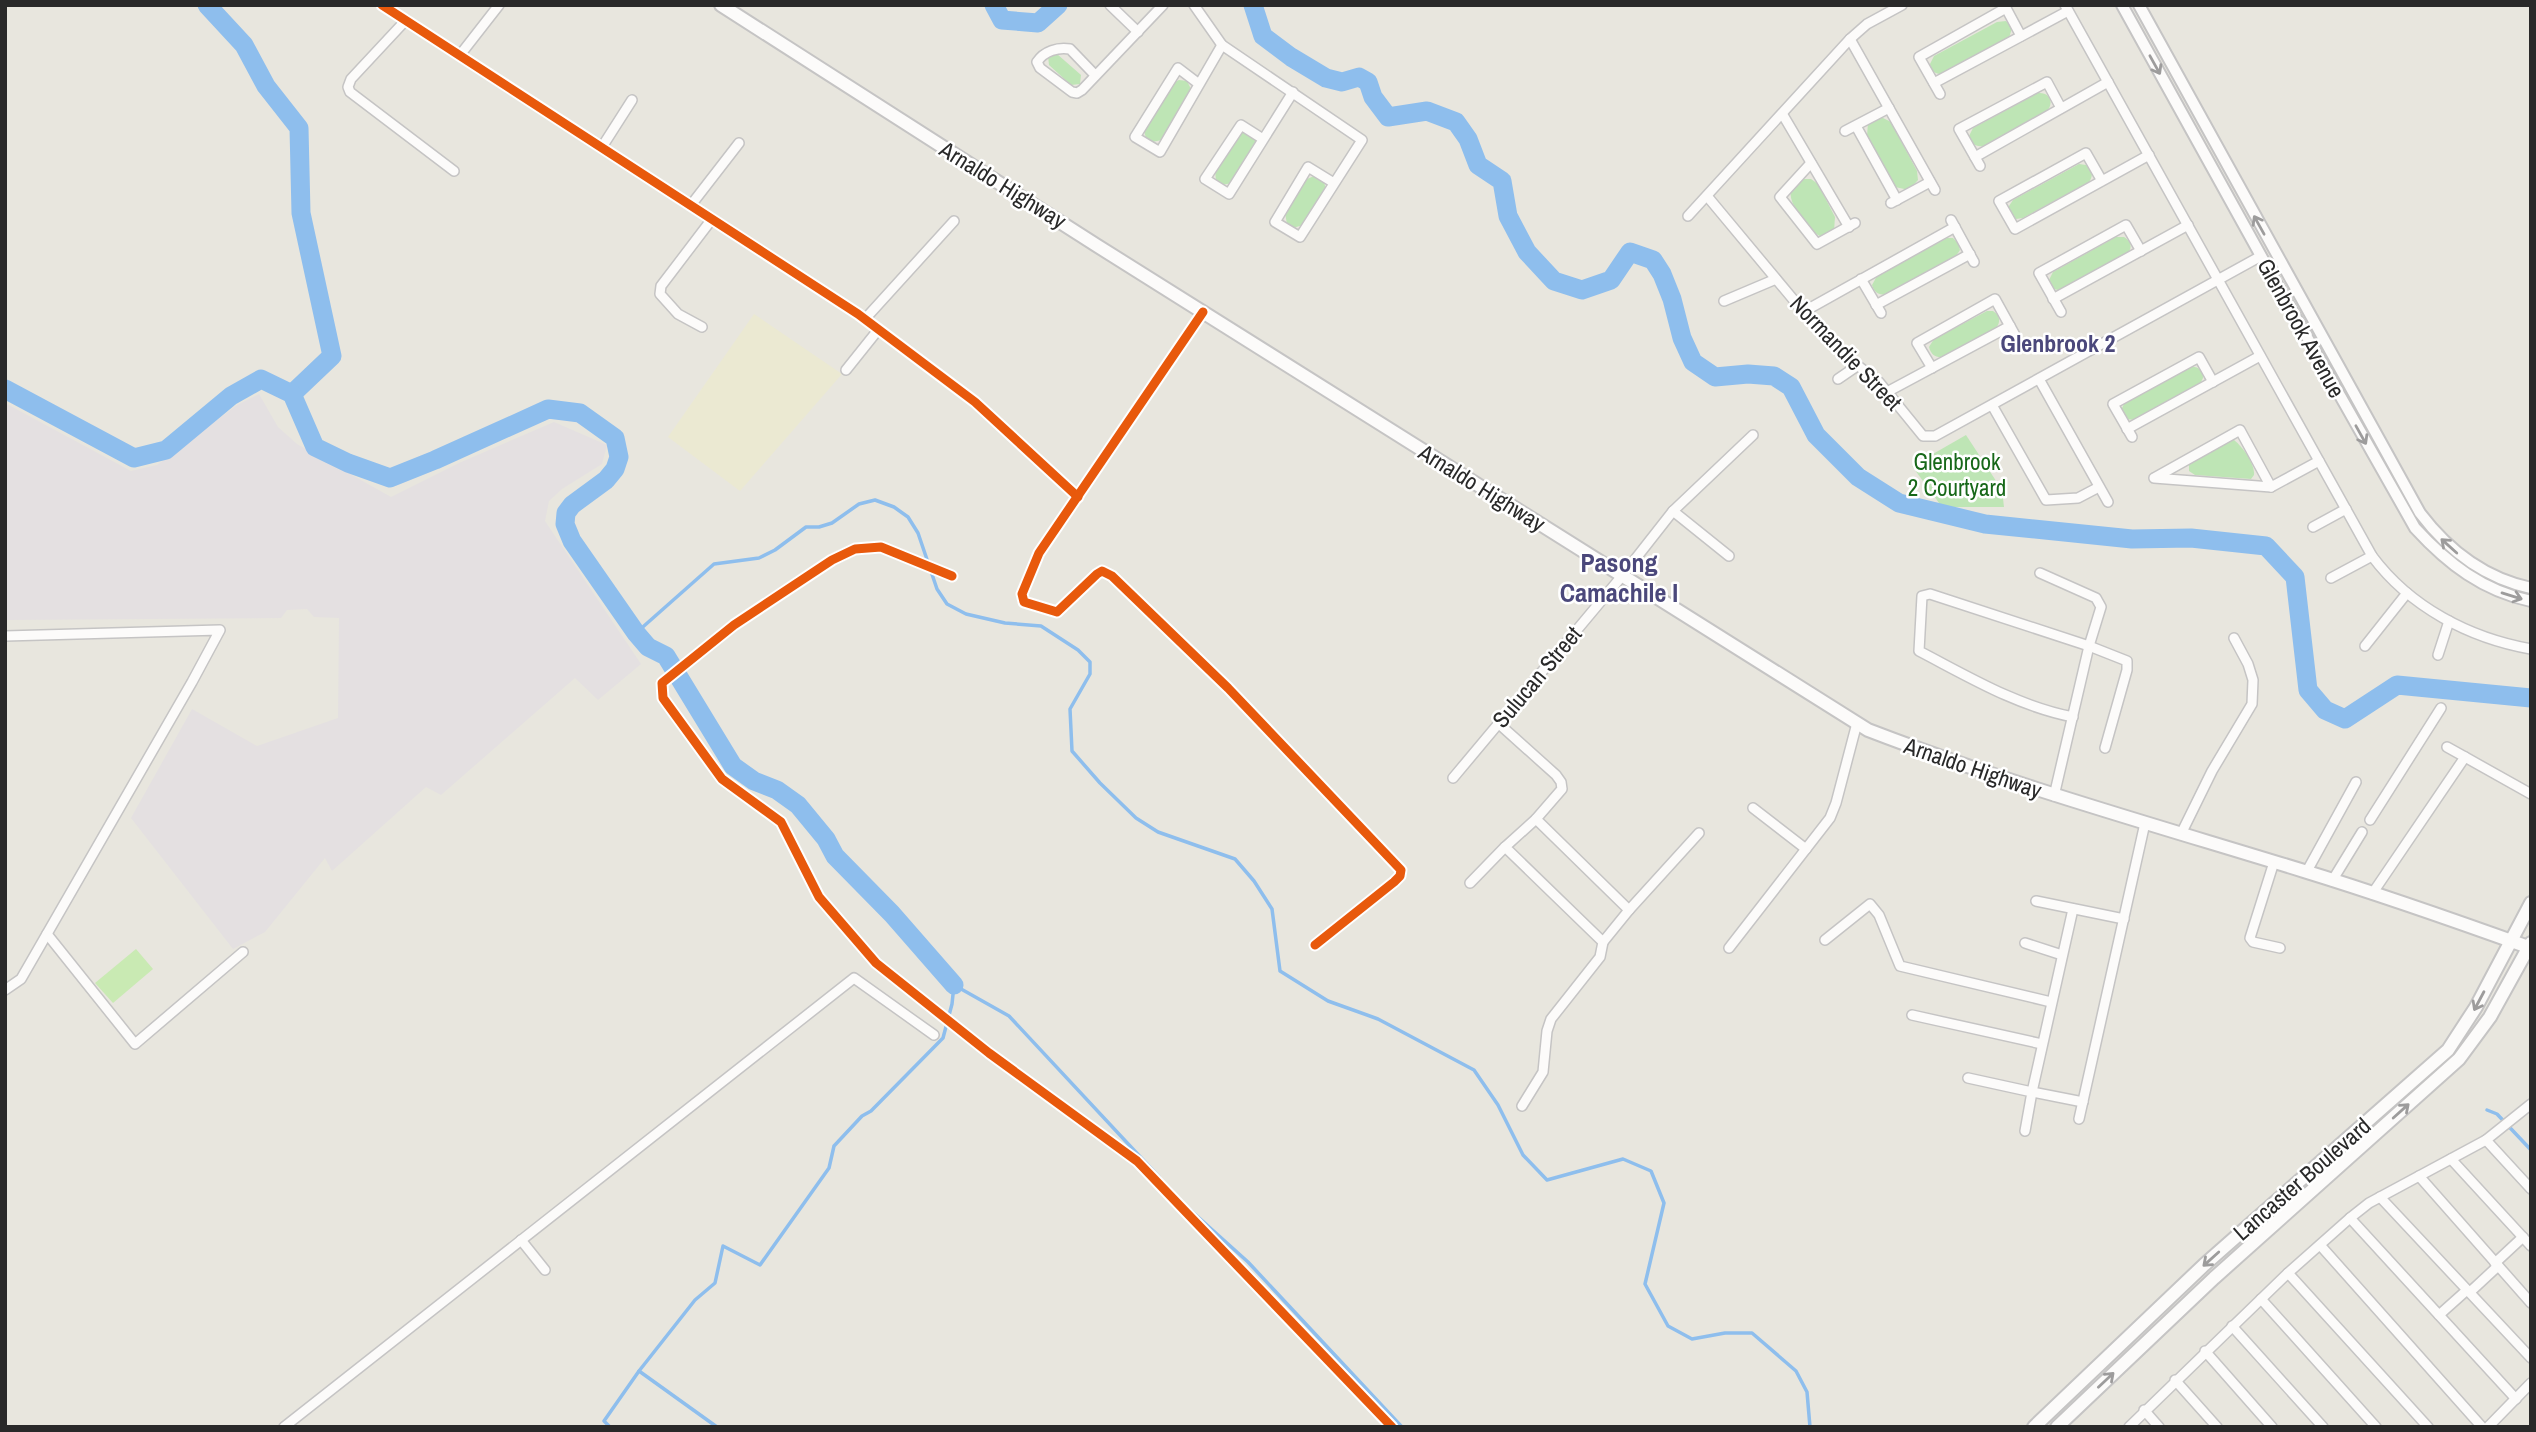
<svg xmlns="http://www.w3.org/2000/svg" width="2536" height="1432" viewBox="0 0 2536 1432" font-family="'Archivo Narrow',sans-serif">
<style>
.industrial{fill:#e4e0e1}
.education{fill:#ebe9d2}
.green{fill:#bee5b5}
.pitch{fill:#c9eab3}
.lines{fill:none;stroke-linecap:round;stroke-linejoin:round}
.stream{stroke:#8ebeed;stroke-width:3.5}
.river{stroke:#8ebeed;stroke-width:19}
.minor-casing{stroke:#c5c4c4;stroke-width:12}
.tertiary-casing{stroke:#c5c4c4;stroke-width:14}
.secondary-casing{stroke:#c5c4c4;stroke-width:16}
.minor{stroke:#fcfbfa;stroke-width:9}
.tertiary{stroke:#fcfbfa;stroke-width:10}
.secondary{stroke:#fcfbfa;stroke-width:12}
.cycleway-casing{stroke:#fff;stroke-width:13}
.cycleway{stroke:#e8590c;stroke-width:9}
.oneway{stroke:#9d9c9c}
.labels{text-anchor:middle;stroke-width:5;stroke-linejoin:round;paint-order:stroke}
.street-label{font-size:23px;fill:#292929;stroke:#fff}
.park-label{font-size:23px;fill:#176819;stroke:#fff}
.neighbourhood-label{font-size:24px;font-weight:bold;fill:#4b487b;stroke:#fff}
.quarter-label{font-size:26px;font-weight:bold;fill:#4b487b;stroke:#fff}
</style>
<rect width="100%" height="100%" fill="#e8e6de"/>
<polygon class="industrial" points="259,394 278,427 297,444 391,497 459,463 554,422 607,445 602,464 562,489 549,501 545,521 641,664 598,700 575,678 441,795 426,787 332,871 325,858 265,932 233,949 131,818 192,709 257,746 338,718 339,618 314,617 307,609 287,610 281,618 5,620 5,403 131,471 157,465 237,405"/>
<polygon class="education" points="754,314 842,374 740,491 668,437"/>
<g class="green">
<path d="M 2006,21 L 2012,28 L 2009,38 L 1944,74 C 1937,75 1931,72 1930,64 L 1934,56 L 1997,22 Z"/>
<polygon points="1057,54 1081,75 1080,84 1071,85 1049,65 1048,56"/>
<polygon points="1179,80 1187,81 1192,91 1162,140 1152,142 1146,138 1144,131 1173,83"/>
<path d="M 2038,93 C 2049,92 2054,101 2048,110 L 1983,146 C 1976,147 1970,144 1969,136 L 1973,128 Z"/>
<polygon points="1879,116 1891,122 1917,171 1918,180 1909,190 1895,187 1867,136 1868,123"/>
<polygon points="1244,132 1256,139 1256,143 1232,183 1222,185 1216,181 1215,170 1240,133"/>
<path d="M 2079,164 L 2086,165 C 2092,169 2094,175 2089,182 L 2023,218 L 2016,219 L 2009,212 L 2009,206 L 2013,200 Z"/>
<polygon points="1314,176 1324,181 1326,191 1303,225 1293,228 1287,224 1285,213 1307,179"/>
<path d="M 1802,179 L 1811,179 L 1818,184 L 1835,217 L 1834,231 L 1822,237 C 1808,232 1787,203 1791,189 Z"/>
<path d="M 2116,237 L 2124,237 C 2131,241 2133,248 2127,254 L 2063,290 C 2055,291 2050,288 2049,280 L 2053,272 Z"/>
<path d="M 1947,238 L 1953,238 L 1958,243 L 1960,250 L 1956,256 L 1886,294 C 1879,296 1874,292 1872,285 L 1877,276 Z"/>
<path d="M 1987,311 L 1993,311 C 2000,315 2001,322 1996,328 L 1943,357 C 1936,358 1931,355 1929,347 L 1934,339 Z"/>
<path d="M 2190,367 C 2198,366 2203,370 2203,378 L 2200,384 L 2135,420 L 2126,419 L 2121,410 L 2125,402 Z"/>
<polygon points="1966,435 2002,490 2004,507 1942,507 1912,466"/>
<path d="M 2234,440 C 2243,447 2255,464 2254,475 L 2251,479 L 2195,475 L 2189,471 L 2189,463 L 2229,441 Z"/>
</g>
<polygon class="pitch" points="136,949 153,969 113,1003 95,983"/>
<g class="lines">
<g class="stream">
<polyline points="636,633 714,564 759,558 775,550 806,527 819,527 832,523 859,504 875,500 894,507 908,517 918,533 937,589 947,604 966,614 1005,623 1041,626 1078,650 1090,662 1090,674 1070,709 1072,751 1100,783 1136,818 1158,832 1235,859 1254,881 1272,909 1280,971 1328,1001 1378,1019 1474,1070 1498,1105 1523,1155 1547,1180 1623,1159 1651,1171 1664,1203 1645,1284 1668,1326 1692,1339 1725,1333 1752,1333 1796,1371 1807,1392 1810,1427"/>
<polyline points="2487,1110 2497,1114 2531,1150"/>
<polyline points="1188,1208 1248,1262 1402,1427"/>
<polyline points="639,1371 717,1427"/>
<polyline points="610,1427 604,1421 639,1371 695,1300 715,1283 723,1246 760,1265 829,1168 834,1146 862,1116 871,1111 943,1038 952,1004 954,985 1009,1016 1159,1177"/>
</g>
<g class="river">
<polyline points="207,5 244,45 266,86 299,128 301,213 332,356 292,394"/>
<polyline points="994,5 1002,20 1038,23 1058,5"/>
<polyline points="1253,5 1263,36 1291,57 1326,78 1342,82 1359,77 1368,82 1373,97 1388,117 1427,111 1456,122 1468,139 1478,165 1502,181 1508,216 1527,252 1554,281 1582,290 1611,280 1630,252 1653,260 1662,274 1672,299 1682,338 1693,362 1715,377 1748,374 1774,376 1791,387 1816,435 1858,477 1899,503 1985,524 2132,539 2191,538 2266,546 2295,577 2308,690 2325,710 2345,719 2397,685 2531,698"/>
<polyline points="5,389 134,458 166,450 231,396 261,379 292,394 315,447 348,463 390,478 435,460 548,409 580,413 615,438 619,457 615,469 606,480 572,505 566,513 565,524 572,541 636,633 648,647 666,656 733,766 754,781 777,790 798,805 826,839 835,856 892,914 954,985"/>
</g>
<defs>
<g id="minor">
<polyline points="382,5 858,314 975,402 1078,497"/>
<polyline points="1110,5 1138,32"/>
<polyline points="1194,5 1222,45 1362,140 1300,237 1275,222 1308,167 1334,183"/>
<path d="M 2065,5 L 2372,556 C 2410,607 2469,638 2531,649"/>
<polyline points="406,20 351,79 348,87 350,92 454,171"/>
<polyline points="1850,39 1935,190"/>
<polyline points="460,55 499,5"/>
<path d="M 1095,75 L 1070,49 C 1058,47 1044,51 1037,62 L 1040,68 L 1072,92 L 1077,93 L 1082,90 L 1163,5"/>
<polyline points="1934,83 2068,11"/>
<polyline points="1199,84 1178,68 1135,137 1160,152 1222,45"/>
<polyline points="1940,94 1919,57 2006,8 2021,36"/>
<polyline points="1783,115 1849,227"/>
<polyline points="1856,126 1897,200"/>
<polyline points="1845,131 1889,108"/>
<polyline points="1263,139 1241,125 1205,179 1229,194 1293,92"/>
<polyline points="602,147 632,100"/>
<polyline points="1975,157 2108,82"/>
<polyline points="1811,163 1780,197 1817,244 1855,223"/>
<polyline points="1980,166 1959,129 2047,82 2061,108"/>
<polyline points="2102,181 2086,153 1999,201 2015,229 2149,155"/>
<polyline points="1707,196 1817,328 1844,355 1879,382 1923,436 1935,436 2261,256"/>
<polyline points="1891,203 1930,182"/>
<polyline points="691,205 739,143"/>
<polyline points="1688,216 1850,39 1867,24 1902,5"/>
<polyline points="1951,220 1974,262"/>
<polyline points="1861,279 1881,313"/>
<polyline points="2053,299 2188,225"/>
<polyline points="1724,301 1776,279"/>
<polyline points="1876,305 1970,254"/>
<polyline points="1203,312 1039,553 1022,594 1024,602 1057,612 1097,574 1102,571 1112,576 1228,688 1401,870 1400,876 1394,882 1315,945"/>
<polyline points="1803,312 1955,227"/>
<polyline points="2061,312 2039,273 2126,225 2141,251"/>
<polyline points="865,319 954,221"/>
<polyline points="702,327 678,314 660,294 661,286 712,219"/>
<polyline points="1932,368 1917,343 1995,299 2016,337"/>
<polyline points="846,370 878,330"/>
<polyline points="1838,379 1857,366"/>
<polyline points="2039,379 2108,502"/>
<polyline points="1887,392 2010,326"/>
<polyline points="1992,405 2046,500 2078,498 2099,487"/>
<polyline points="2127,429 2260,356"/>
<polyline points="2132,437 2113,404 2199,357 2213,382"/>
<polyline points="2156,477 2240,430 2271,487"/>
<polyline points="2154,478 2271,487 2319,461"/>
<polyline points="1673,511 1753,435"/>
<polyline points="2313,527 2346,509"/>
<polyline points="2040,573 2096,598 2101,607 2089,646 2054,796"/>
<polyline points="952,576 881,547 855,549 832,560 734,625 662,683 663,698 722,779 781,822 819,897 876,963 989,1053 1137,1161 1392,1427"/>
<polyline points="2331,578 2372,556"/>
<polyline points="5,636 220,630 192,682 21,979 5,990"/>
<polyline points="2365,646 2407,593"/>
<polyline points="2438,655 2449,621"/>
<path d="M 2073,717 C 2017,706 1969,677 1919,651 L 1922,596 L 1930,594 L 2089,646 L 2127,661 L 2127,670 L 2105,748"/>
<polyline points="1498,723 1556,775 1561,782 1562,789 1536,819 1505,847 1603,942 1600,957 1551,1019 1547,1031 1543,1072 1522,1106"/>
<polyline points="2447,747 2465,757"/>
<polyline points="1453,778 1622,576 1673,511 1729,556"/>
<polyline points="1753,808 1806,849"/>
<polyline points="1536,819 1629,910 1603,942"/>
<polyline points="2370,820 2441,708"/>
<polyline points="2181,834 2212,771 2252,704 2253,680 2248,664 2234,638"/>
<polyline points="2274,862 2250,938 2253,942 2280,948"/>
<polyline points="2307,871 2356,782"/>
<polyline points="2332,881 2362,832"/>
<polyline points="1470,883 1505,847"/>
<polyline points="2372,894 2465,757 2531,794"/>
<polyline points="2036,901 2124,919"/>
<polyline points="2073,909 2032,1092 2083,1102"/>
<polyline points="1629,910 1699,833"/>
<polyline points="47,934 135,1044 243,952"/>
<polyline points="1825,940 1870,904 1879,915 1900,966 2051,1002"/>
<polyline points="2025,943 2062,955"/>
<polyline points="1729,948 1830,818 1836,803 1857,723"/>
<polyline points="1912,1015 2042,1044"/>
<polyline points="1968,1078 2032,1092 2025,1131"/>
<polyline points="2079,1119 2145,823"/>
<polyline points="2486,1140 2531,1189"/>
<polyline points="2451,1159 2531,1246"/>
<polyline points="2419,1176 2531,1303"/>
<polyline points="2380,1197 2531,1358"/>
<polyline points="2350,1218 2516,1399"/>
<polyline points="521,1240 545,1270"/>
<polyline points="2320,1245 2482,1427"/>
<polyline points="2495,1263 2523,1237"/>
<polyline points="2288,1273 2428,1427"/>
<polyline points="2470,1292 2498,1266"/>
<polyline points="2261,1299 2376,1427"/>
<polyline points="2439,1315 2467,1290"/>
<polyline points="2232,1326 2323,1427"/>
<polyline points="2205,1351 2272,1427"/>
<polyline points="2175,1380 2217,1427"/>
<polyline points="2144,1410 2159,1427"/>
<polyline points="284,1427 854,978 934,1035"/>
<polyline points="2129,1427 2288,1273 2350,1218 2369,1203 2486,1140 2531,1104"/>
<polyline points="2488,1427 2531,1383"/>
</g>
<g id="tertiary">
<path d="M 2122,5 L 2261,256 L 2415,528 C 2448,564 2483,591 2531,601"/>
<path d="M 2139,5 L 2420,513 C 2448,550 2484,578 2531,588"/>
</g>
<g id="secondary">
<path d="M 721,5 L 1096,245 L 1868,730 C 2011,785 2158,826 2304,871 C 2379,894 2456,921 2531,948"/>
<polyline points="2034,1427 2204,1265 2448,1050 2476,1007 2531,903"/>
<polyline points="2057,1427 2214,1278 2459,1059 2490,1017 2531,943"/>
</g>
</defs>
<use href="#minor" class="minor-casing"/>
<use href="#tertiary" class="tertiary-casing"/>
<use href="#secondary" class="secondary-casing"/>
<use href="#minor" class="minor"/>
<use href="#tertiary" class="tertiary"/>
<use href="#secondary" class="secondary"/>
<defs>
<g id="cycleway">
<polyline points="382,5 858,314 975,402 1078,497"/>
<polyline points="1203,312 1039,553 1022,594 1024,602 1057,612 1097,574 1102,571 1112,576 1228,688 1401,870 1400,876 1394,882 1315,945"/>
<polyline points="952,576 881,547 855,549 832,560 734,625 662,683 663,698 722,779 781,822 819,897 876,963 989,1053 1137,1161 1392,1427"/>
</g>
</defs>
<use href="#cycleway" class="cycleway-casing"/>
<use href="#cycleway" class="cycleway"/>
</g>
<defs><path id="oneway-shaft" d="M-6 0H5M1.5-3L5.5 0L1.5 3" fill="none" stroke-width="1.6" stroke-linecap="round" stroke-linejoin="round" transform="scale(1.75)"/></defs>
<g class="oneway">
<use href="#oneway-shaft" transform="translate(2155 65) rotate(61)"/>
<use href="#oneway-shaft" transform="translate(2259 225) rotate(-119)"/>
<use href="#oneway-shaft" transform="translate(2361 435) rotate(61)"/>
<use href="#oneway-shaft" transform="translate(2449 546) rotate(-138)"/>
<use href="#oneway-shaft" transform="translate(2512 596) rotate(17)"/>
<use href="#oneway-shaft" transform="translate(2479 1001) rotate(118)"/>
<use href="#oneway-shaft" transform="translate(2401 1111) rotate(-42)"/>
<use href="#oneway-shaft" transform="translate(2211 1259) rotate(138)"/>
<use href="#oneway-shaft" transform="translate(2106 1380) rotate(-43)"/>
</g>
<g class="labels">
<g class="street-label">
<text transform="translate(1003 185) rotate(32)" y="8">Arnaldo Highway</text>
<text transform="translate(2301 328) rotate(61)" y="8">Glenbrook Avenue</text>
<text transform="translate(1846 353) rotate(46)" y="8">Normandie Street</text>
<text transform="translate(1482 488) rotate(32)" y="8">Arnaldo Highway</text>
<text transform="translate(1537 677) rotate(-50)" y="8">Sulucan Street</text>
<text transform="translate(1973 768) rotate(19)" y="8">Arnaldo Highway</text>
<text transform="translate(2302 1179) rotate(-41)" y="8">Lancaster Boulevard</text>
</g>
<g class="park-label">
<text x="1957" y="470">Glenbrook<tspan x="1957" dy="26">2 Courtyard</tspan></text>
</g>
<g class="neighbourhood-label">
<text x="2058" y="352">Glenbrook 2</text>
</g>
<g class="quarter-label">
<text x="1619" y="572">Pasong<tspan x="1619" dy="30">Camachile I</tspan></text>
</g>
</g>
<rect width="2536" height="1432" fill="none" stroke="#292929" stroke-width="14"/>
</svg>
